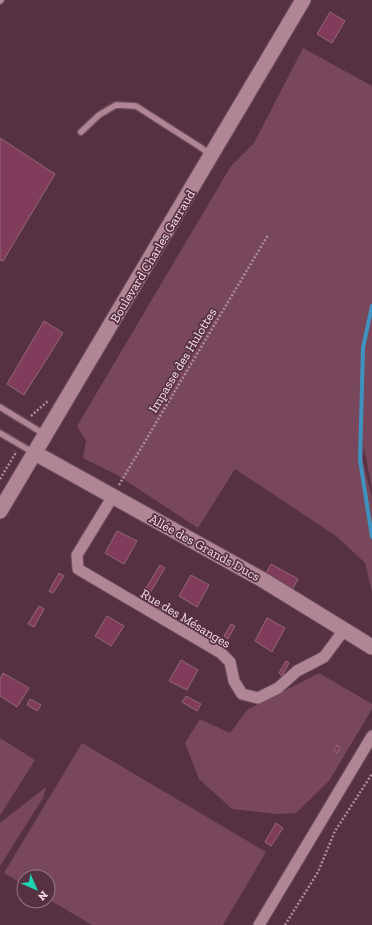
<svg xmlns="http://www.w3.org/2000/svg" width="372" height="925" viewBox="0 0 372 925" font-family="'Zilla Slab',serif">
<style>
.green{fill:#78475b}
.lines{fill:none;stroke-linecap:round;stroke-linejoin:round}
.stream{stroke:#3d93be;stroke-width:4}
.building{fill:#823c5b;stroke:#926879}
.service-casing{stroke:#6f505d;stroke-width:8}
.minor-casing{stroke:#6f505d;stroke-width:13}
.secondary-casing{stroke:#6f505d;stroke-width:17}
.path{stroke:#ab8d99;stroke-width:2.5;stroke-dasharray:2 2;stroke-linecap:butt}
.service{stroke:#b08595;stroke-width:5.5}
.minor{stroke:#b08595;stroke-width:11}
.secondary{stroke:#b08595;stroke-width:15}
.labels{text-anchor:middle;stroke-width:3.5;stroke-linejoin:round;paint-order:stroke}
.street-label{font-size:13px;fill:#f7dfe8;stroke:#563141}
</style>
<rect width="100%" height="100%" fill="#563141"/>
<g class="green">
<polygon points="303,48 372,86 372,490 364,447 363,461 372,498 372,592 365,563 336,536 235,469 198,528 117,475 83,458 86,441 77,426 231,166 254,143"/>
<polygon points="319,673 372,704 372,709 329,781 296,813 276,814 232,809 199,779 185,743 200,719 230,733 247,710"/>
<polygon points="0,738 35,760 1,814 0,814"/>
<polygon points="82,743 266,852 223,925 92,925 48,899 48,877 24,877 24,885 4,873"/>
<polygon points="46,787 43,798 0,866 0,823"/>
</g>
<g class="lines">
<polyline class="stream" points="372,306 363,348 360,460 372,537"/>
</g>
<g class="building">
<polygon points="330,12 345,21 332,43 317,34"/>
<polygon points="0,138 55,174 3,261 0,260"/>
<polygon points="44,321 63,333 24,395 7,384"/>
<polygon points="117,531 137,541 124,564 105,553"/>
<polygon points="271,564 298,579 292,590 265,575"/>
<polygon points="160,565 165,568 148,596 162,605 160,610 145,601 147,598 142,595"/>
<polygon points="59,573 64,576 53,593 49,591"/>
<polygon points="191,575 209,585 197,607 179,596"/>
<polygon points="39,606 44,609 34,627 28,624"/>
<polygon points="107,616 124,626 111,646 95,636"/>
<polygon points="267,618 285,628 272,652 255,641"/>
<polygon points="189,620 202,628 199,633 186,624"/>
<polygon points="231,624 235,626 228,639 224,636"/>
<polygon points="181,660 198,670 187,690 169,681"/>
<polygon points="286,661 289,663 282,676 279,673"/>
<polygon points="3,673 29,688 17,707 0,696 0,679"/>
<polygon points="186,696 201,704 197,711 182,702"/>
<polygon points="30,699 41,705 37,711 27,705"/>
<polygon points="337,745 340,747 337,753 334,751"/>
<polygon points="276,823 283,828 271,846 265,842"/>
</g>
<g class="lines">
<defs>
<g id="service">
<polyline points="0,1 1,0"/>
<polyline points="81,132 99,115 116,105 136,106 200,147 211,155"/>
<polyline points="0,407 44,434"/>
<polyline points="0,433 34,453"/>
</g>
<g id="minor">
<polyline points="113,496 77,555 78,569 221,653 230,662 234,681 242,694 258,698 278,688 297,671 324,657 344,630"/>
<polyline points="259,925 372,736"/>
</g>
<g id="secondary">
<polyline points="35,453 263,580 372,647"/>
<polyline points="0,511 303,0"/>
</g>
</defs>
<use href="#service" class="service-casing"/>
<use href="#minor" class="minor-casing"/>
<use href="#secondary" class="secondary-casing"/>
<g class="path">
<polyline points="31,416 48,401"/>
<polyline points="0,479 15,454 15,451"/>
<polyline points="119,485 268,235"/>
<polyline points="285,925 318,872 335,831 372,774"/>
</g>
<use href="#service" class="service"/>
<use href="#minor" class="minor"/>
<use href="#secondary" class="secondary"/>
</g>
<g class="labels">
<g class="street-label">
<text transform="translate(152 256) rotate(-59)" y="5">Boulevard Charles Garraud</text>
<text transform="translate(182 360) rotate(-59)" y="5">Impasse des Hulottes</text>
<text transform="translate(205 547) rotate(29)" y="5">Allée des Grands Ducs</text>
<text transform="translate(186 618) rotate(31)" y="5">Rue des Mésanges</text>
</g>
</g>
<g transform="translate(36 889) rotate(135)"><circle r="19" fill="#563141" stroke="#967784"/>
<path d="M0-3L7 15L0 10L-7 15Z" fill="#1fd5b0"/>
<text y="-6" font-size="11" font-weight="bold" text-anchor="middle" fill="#f7dfe8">N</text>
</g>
</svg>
